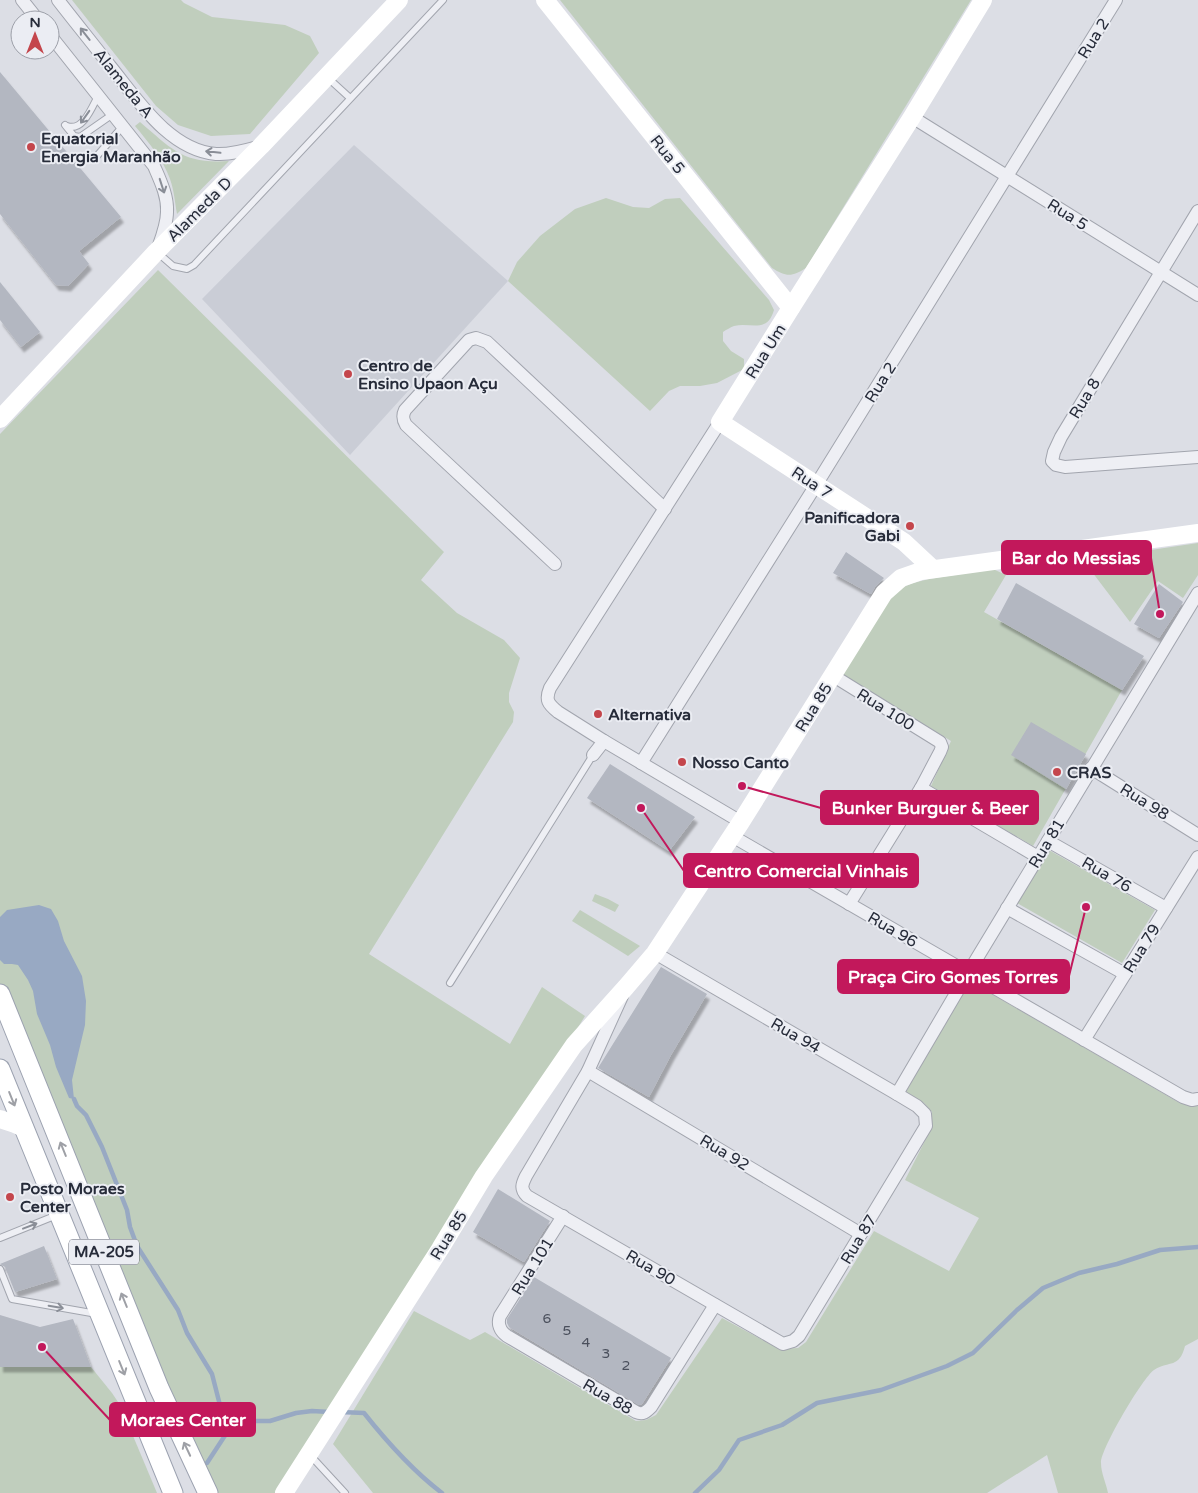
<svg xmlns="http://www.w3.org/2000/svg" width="1198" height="1493" viewBox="0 0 1198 1493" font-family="'Varela Round',sans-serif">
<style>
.built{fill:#cacdd6}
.green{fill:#c0cebd}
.water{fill:#98a9c3}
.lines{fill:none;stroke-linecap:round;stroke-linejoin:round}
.stream{stroke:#98a9c3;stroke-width:4.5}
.building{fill:#b3b7c1;filter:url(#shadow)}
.lane-casing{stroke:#a2a5ae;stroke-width:8}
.street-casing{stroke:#a2a5ae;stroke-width:14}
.primary-casing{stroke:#9ca2b0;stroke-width:21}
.lane{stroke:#eeeff4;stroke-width:6}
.street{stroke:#eeeff4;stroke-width:12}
.secondary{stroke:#fff;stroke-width:18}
.primary{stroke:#fff;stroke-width:19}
.oneway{stroke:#8a8e97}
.oneway2{stroke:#9ea0a6}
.poi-dot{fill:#c4464c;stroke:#ebedf3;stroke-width:2}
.labels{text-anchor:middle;stroke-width:4;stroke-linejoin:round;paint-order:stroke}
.number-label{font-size:14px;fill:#4a4f5c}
.shield{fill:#ebedf3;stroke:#626672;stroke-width:1}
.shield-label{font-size:15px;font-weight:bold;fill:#272c3a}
.street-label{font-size:16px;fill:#272c3a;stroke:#ebedf3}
.poi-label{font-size:16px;font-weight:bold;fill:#272c3a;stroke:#ebedf3;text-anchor:start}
.leader{fill:none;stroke:#c2185b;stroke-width:2}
.callout-dot{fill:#c2185b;stroke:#ebedf3;stroke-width:2}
.callout{fill:#c2185b;stroke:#c2185b;stroke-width:2}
.callout-label{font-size:18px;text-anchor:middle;font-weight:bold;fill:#fff}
</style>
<defs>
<filter id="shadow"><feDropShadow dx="3" dy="5.5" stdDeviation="1" flood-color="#0004"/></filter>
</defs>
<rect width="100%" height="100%" fill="#dcdee5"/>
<polygon class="built" points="354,145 508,281 350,455 202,299"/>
<g class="green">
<polygon points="72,0 181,0 184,3 212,17 285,25 310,36 319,53 250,134 211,136 178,125 156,106"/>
<path d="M 560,0 L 971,0 L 806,268 C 792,277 786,277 772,268 Z"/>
<path d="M 140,122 C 173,150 183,164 229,161 L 177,214 C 175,203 174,190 170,179 C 163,159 149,143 135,126 Z"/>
<path d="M 606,198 L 633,207 L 649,208 L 665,199 L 680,198 L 769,300 L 774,310 C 767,334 751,322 734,326 C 731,327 726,330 723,332 L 723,341 L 731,351 L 744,359 L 744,369 L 717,383 L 700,386 L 680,386 L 669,391 L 650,411 L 508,281 L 517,262 L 540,236 L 575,209 Z"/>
<polygon points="158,270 444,552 421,580 457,613 504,640 520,658 509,693 509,702 514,712 513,722 369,954 510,1044 542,987 585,1016 441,1250 285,1493 213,1493 0,987 0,434"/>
<polygon points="1198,543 1198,575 1183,598 1158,581 1130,622 1083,560"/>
<polygon points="993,569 1006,575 984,612 1122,690 1033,846 931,786 951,741 839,672 888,597 901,588 913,583 929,579"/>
<polygon points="1047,849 1155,910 1122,963 1017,903"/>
<polygon points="595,894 608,899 619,905 615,912 592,901"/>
<polygon points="580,910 640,946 628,956 572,921"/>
<path d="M 966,979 L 1178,1102 L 1189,1106 L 1198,1106 L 1198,1339 L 1185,1346 C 1179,1369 1170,1360 1154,1370 C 1143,1377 1100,1450 1101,1463 C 1101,1473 1106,1483 1108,1493 L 1058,1493 L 1047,1455 L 987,1493 L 373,1493 L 333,1444 L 414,1311 L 470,1340 L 485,1332 L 636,1421 L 646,1420 L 656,1415 L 722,1318 L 779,1349 L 798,1348 L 806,1342 L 874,1231 L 949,1271 L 979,1218 L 905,1180 L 932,1127 L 932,1112 L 924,1103 L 906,1092 Z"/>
<polygon points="0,1367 91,1367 112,1393 120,1405 157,1493 0,1493"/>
</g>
<polygon class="water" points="39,905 51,909 58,921 64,941 82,976 86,1001 85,1025 72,1080 74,1099 69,1098 56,1067 50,1045 37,1014 33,991 28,980 18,965 12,964 4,964 0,960 0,917 7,910"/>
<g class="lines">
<g class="stream">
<polyline points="74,1099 77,1106 86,1115 102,1147 127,1210 130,1227 137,1246 178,1310 187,1333 212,1374 223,1417 226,1434"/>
<path d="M 340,1412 L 364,1413 C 387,1442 413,1471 442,1493"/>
<polyline points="207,1463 226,1434 240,1421 270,1421 296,1413 312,1411 330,1412"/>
<polyline points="695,1493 719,1470 739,1440 782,1425 817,1403 881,1390 947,1366 973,1353 1017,1310 1043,1288 1079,1273 1117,1264 1160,1250 1198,1247"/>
</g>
</g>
<g class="building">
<polygon points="0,72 121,217 79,251 89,264 68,286 56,285 0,214"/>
<polygon points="0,282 40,332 21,347 0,320"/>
<polygon points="846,552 884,578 875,587 871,594 833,573"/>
<polygon points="1016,583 1144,656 1122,690 997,619"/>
<polygon points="1159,584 1183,602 1159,638 1134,624"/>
<polygon points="1031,722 1086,754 1066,789 1011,755"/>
<polygon points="610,764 695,817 669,851 587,798"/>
<polygon points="661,967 707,994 671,1055 649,1097 598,1068"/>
<polygon points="498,1189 550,1221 524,1262 473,1232"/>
<polygon points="44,1246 57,1279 15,1292 5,1267 0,1264"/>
<polygon points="534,1277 671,1358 642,1404 639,1405 509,1327 507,1323 507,1319"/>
<polygon points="0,1315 40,1327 73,1319 91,1367 0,1367"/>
</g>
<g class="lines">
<defs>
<g id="lane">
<polyline points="327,77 350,98"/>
<polyline points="65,125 74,136 80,137 113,114"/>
<path d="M 67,126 C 83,132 92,107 98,96"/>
<polyline points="96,157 123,126"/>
<polyline points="158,253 173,266 187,269 194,265 443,0"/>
<polyline points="450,983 593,755"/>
<polyline points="0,1238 57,1215"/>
<polyline points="0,1269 12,1299 97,1314"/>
<polyline points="310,1455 345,1493"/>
</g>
<g id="street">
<polyline points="22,0 38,20"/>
<path d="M 58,0 C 75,22 93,44 110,66 C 137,99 169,150 216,154 C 231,155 247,150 261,146"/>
<path d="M 50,35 L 154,166 C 160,180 168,196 167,212 C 167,224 162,237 158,248"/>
<polyline points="912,117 1198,295"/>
<polyline points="1198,211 1061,437 1054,452 1052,461 1056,465 1065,467 1198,457"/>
<path d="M 720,422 L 550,688 C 545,700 548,704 558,712 L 604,741 L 741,822"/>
<path d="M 555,564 L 406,425 C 403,420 402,416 405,410 L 469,340 L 476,338 L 487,342 L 665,509"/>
<polyline points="832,675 940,742 942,747 940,752 921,788 849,904"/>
<polyline points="593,755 604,741"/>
<polyline points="641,763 816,485 1116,0"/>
<polyline points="1091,768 1198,835"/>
<polyline points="921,788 1038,857"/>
<polyline points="732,836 1183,1097 1192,1100 1198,1099"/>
<polyline points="1048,841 1166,908"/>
<polyline points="1007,908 1125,974"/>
<path d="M 622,996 L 588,1071 L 526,1176 C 522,1184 520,1189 527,1196 L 783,1344 L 793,1341 L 799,1336 L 926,1126 L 925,1114 L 917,1106 L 897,1094 L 655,953"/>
<polyline points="1084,1040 1198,857"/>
<polyline points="588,1071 861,1234"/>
<polyline points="897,1094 968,973 1198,593"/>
<path d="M 563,1216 L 500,1316 C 497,1324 500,1331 507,1336 L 636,1412 C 643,1415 646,1412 651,1407 L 715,1305"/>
</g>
<g id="primary">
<polyline points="0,994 159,1388 208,1493"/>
<polyline points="0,1069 173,1493"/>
</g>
</defs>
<use href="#lane" class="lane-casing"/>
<use href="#street" class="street-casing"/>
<use href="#primary" class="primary-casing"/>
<use href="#lane" class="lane"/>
<use href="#street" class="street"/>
<g class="secondary">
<polyline points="545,0 791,308"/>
<polyline points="0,419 156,252 261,146 399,0"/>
<polyline points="933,569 904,542 720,422 791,308 912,117 983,0"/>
<polyline points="0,1119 15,1124 24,1128"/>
<polyline points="284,1493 440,1249 484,1176 574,1045 626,987 655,953 741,822 884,593 901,578 921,571 1198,533"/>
</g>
<use href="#primary" class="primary"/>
</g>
<defs><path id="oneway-shaft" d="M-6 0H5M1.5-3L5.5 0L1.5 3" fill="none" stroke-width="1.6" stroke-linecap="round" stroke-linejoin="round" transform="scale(1.25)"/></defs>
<g class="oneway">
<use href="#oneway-shaft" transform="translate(85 34) rotate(-128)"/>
<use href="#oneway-shaft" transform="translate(85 117) rotate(125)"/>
<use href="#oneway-shaft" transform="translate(213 152) rotate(-174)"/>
<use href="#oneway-shaft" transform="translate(162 186) rotate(72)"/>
<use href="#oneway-shaft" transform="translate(30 1226) rotate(-21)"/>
<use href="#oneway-shaft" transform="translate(56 1307) rotate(10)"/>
</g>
<g class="oneway2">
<use href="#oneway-shaft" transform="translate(12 1099) rotate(68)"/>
<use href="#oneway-shaft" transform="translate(63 1149) rotate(-112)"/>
<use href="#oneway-shaft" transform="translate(124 1300) rotate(-112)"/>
<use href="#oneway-shaft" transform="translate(122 1368) rotate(68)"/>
<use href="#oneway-shaft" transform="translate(187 1449) rotate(-115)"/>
</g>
<g class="poi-dot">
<circle cx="31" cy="147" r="5"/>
<circle cx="348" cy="374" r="5"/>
<circle cx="910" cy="526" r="5"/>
<circle cx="598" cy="714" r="5"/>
<circle cx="682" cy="762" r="5"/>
<circle cx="1057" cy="772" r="5"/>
<circle cx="10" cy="1197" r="5"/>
</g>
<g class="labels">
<g class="number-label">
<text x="547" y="1323">6</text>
<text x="567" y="1335">5</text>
<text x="586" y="1347">4</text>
<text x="606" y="1358">3</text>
<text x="626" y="1370">2</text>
</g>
<rect class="shield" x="69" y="1239.5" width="70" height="25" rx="4"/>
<g class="shield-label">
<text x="104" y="1257">MA-205</text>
</g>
<g class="street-label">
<text transform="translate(1093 38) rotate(-58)" y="6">Rua 2</text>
<text transform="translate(124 83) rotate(51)" y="6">Alameda A</text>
<text transform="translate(668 154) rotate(51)" y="6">Rua 5</text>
<text transform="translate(199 209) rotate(-45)" y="6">Alameda D</text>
<text transform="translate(1068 214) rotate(32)" y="6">Rua 5</text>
<text transform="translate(765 351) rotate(-58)" y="6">Rua Um</text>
<text transform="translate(880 382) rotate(-58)" y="6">Rua 2</text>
<text transform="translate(1084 398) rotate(-59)" y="6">Rua 8</text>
<text transform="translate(812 482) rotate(33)" y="6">Rua 7</text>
<text transform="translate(813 707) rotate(-58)" y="6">Rua 85</text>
<text transform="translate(886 709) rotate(32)" y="6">Rua 100</text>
<text transform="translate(1145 801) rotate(32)" y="6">Rua 98</text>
<text transform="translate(1046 843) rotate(-59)" y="6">Rua 81</text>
<text transform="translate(1107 874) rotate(30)" y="6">Rua 76</text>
<text transform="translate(893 929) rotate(30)" y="6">Rua 96</text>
<text transform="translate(1141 948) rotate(-58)" y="6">Rua 79</text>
<text transform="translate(796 1035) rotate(30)" y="6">Rua 94</text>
<text transform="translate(725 1152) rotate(31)" y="6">Rua 92</text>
<text transform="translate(448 1235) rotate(-58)" y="6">Rua 85</text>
<text transform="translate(858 1239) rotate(-59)" y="6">Rua 87</text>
<text transform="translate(532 1266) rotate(-58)" y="6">Rua 101</text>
<text transform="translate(651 1267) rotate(30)" y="6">Rua 90</text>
<text transform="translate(608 1396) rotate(30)" y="6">Rua 88</text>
</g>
<g class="poi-label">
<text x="41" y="144">Equatorial<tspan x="41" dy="18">Energia Maranhão</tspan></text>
<text x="358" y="371">Centro de<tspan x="358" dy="18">Ensino Upaon Açu</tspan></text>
<text x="900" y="523" text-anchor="end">Panificadora<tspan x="900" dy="18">Gabi</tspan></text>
<text x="608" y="720">Alternativa</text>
<text x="692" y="768">Nosso Canto</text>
<text x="1067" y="778">CRAS</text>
<text x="20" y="1194">Posto Moraes<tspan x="20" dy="18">Center</tspan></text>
</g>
</g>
<path class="leader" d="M1160 614L1151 558M742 786L821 808M641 808L684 871M1086 907L1069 976M42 1347L110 1420"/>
<g class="callout-dot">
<circle cx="1160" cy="614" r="5"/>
<circle cx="742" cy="786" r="5"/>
<circle cx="641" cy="808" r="5"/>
<circle cx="1086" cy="907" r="5"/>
<circle cx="42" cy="1347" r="5"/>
</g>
<g class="callout">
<rect x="1002" y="541" width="149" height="33" rx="5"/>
<rect x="821" y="791" width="217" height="33" rx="5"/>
<rect x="684" y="854" width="234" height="33" rx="5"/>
<rect x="838" y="960" width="231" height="33" rx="5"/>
<rect x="110" y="1403" width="145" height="33" rx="5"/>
</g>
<g class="callout-label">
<text x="1076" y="564">Bar do Messias</text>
<text x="930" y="814">Bunker Burguer &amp; Beer</text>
<text x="801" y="877">Centro Comercial Vinhais</text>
<text x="953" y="983">Praça Ciro Gomes Torres</text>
<text x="183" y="1426">Moraes Center</text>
</g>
<g transform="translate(35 35)"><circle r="24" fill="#ebedf3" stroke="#9da0a9"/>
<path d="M0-4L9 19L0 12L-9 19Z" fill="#c4464c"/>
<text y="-8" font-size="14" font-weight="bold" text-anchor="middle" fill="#272c3a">N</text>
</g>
</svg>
